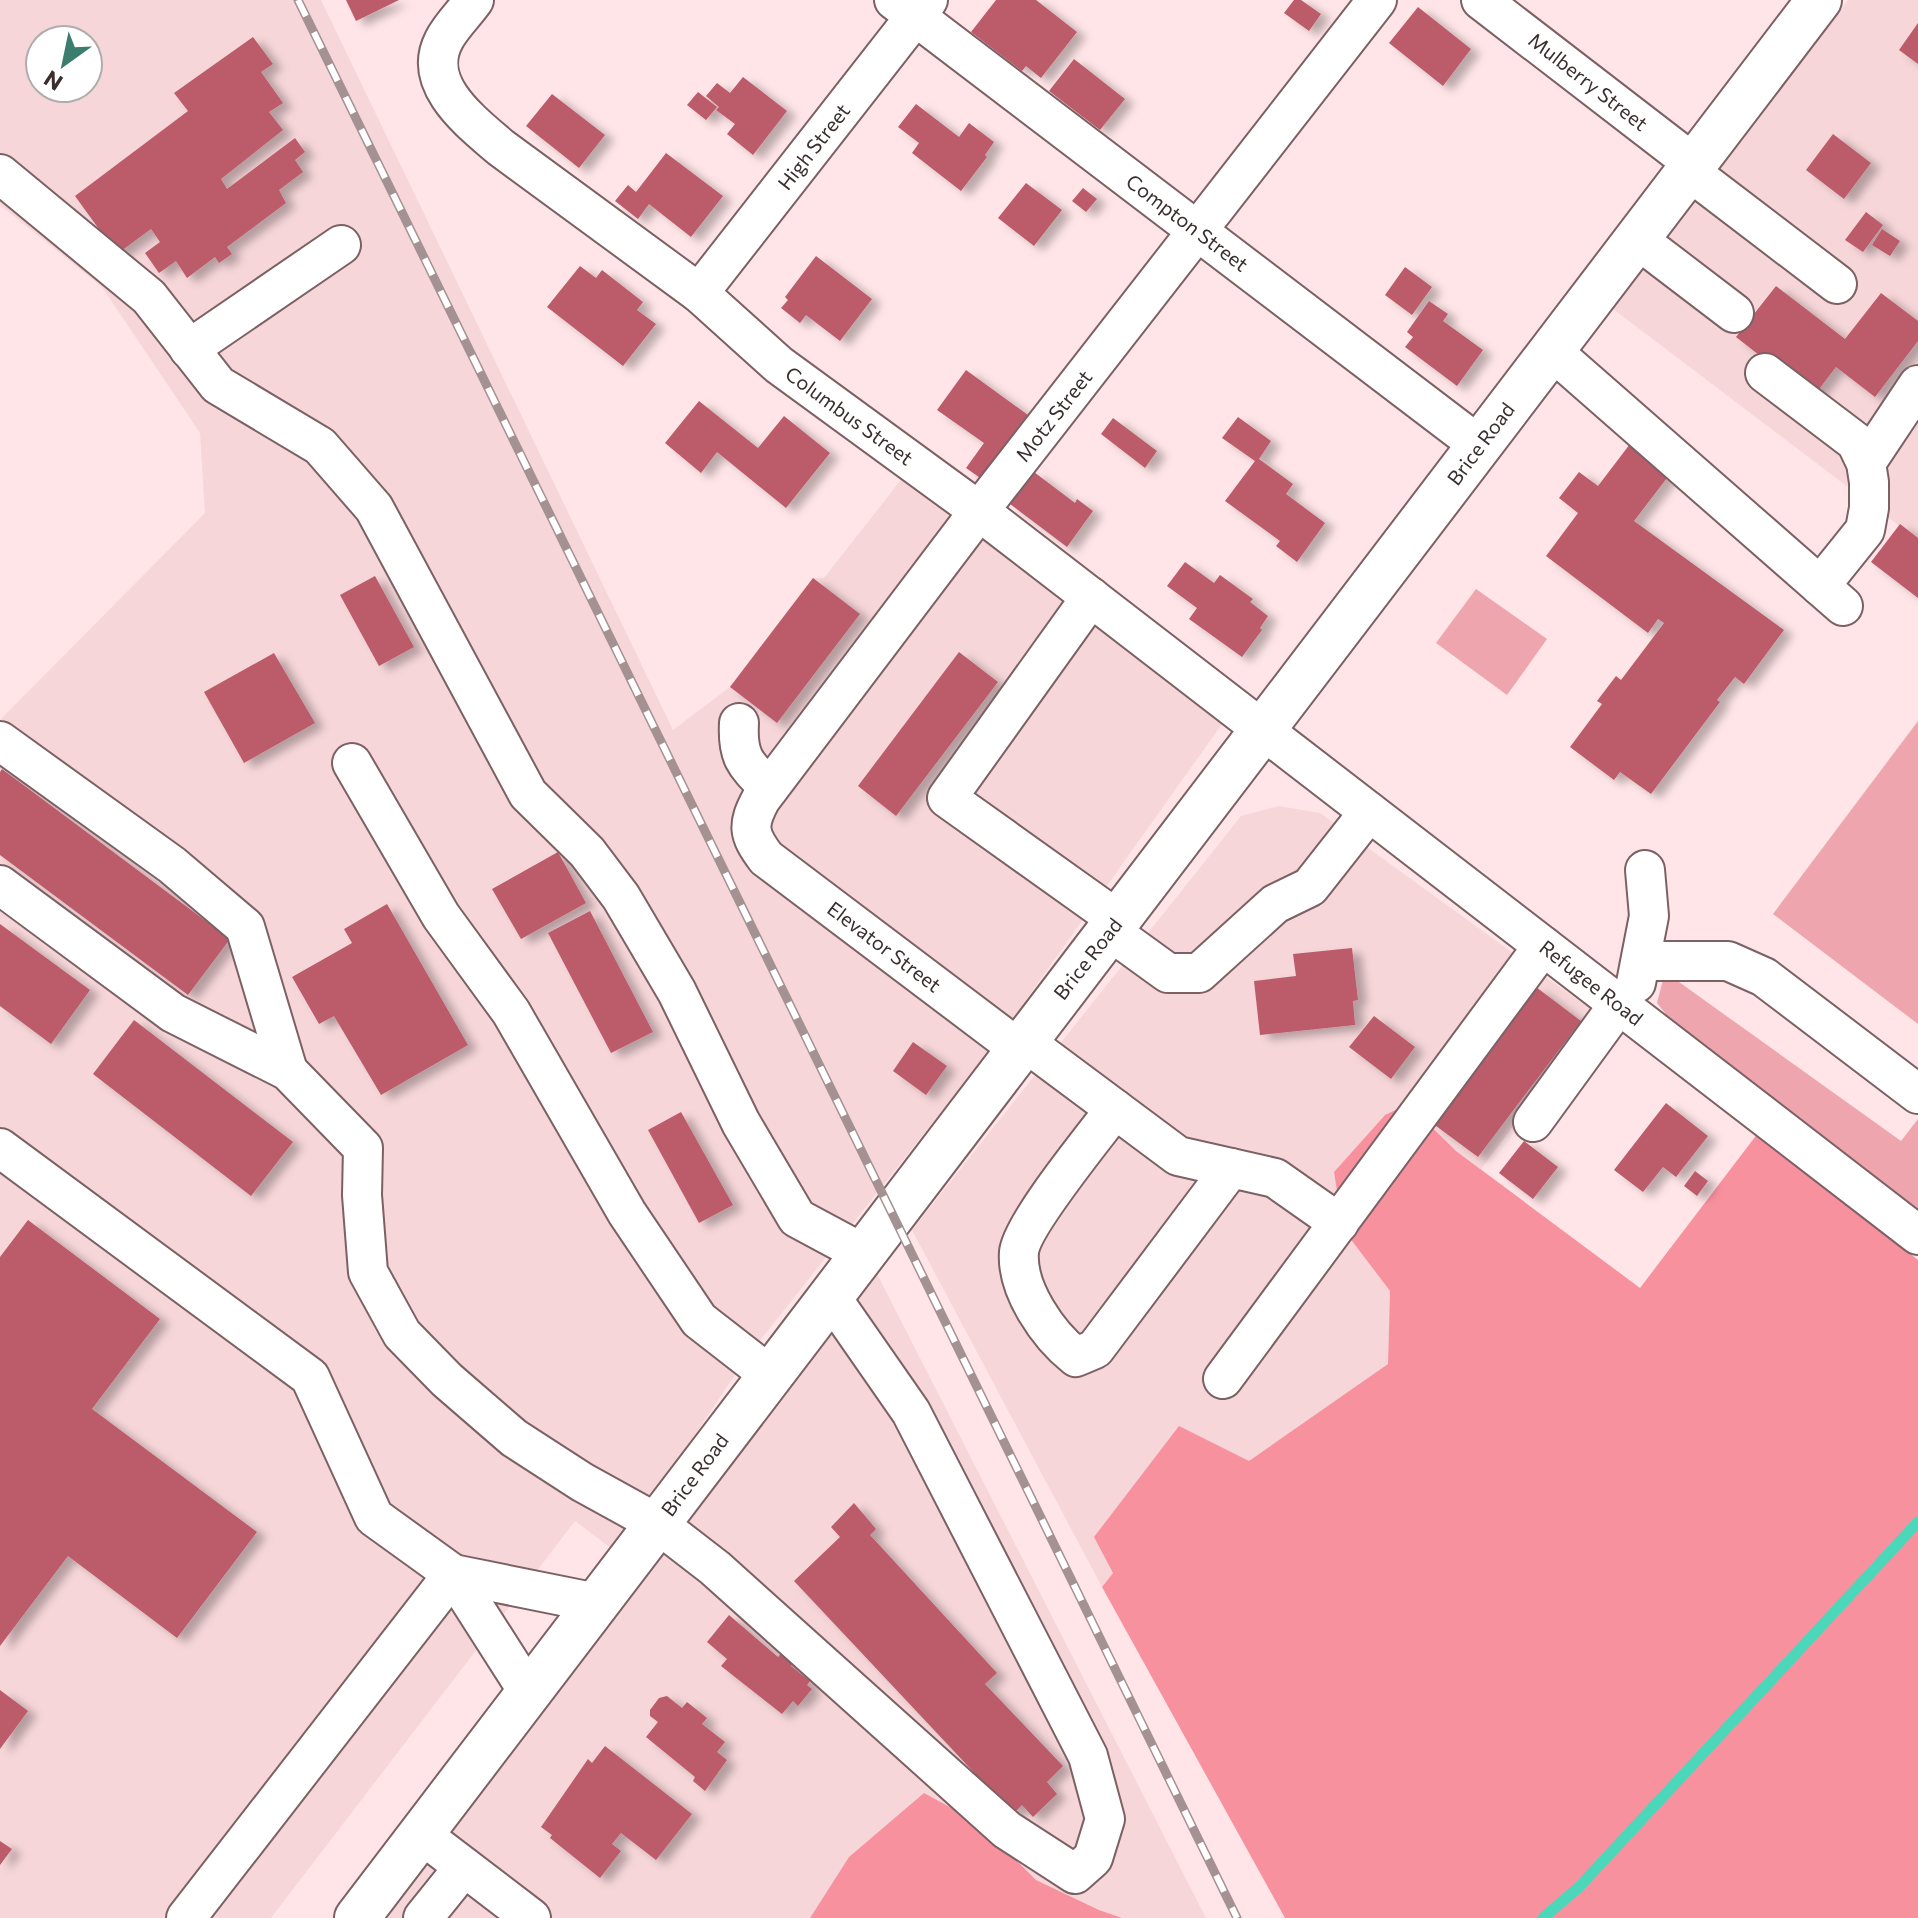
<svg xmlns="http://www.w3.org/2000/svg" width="1918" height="1918" viewBox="0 0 1918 1918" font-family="Commissioner,sans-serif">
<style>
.built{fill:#f6d6d9;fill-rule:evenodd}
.green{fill:#eea5ad}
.forest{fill:#f8919e}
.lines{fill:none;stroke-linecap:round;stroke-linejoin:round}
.stream{stroke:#4dd7ba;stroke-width:11}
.building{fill:#bc5b6a;filter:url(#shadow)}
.minor-casing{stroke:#7c6164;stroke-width:42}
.major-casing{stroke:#7c6164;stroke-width:48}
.minor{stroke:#fff;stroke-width:38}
.major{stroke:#fff;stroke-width:44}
.rail-casing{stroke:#a49192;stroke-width:9}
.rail{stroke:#fff;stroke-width:6;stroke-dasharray:18;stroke-linecap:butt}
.labels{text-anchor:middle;stroke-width:7;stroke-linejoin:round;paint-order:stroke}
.street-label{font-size:20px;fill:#3a2e2f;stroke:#fff}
</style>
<defs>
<filter id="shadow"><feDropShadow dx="9" dy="5" stdDeviation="4" flood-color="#0004"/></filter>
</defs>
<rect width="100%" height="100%" fill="#ffe5e7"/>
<g class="built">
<path d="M 0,0 L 321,0 L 673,730 L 730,687 L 813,578 L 824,578 L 904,476 L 891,471 L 911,448 L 1244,693 L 991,1049 L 747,1357 L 616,1552 L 575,1521 L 271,1918 L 0,1918 L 0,720 L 205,513 L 200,433 L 102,287 L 0,205 ZM 40,40 L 88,40 L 88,88 L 40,88 Z"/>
<polygon points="1848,0 1918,0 1918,540 1613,309"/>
<polygon points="1279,806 1320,813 1597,1014 1481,1169 1456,1151 1385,1115 1334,1172 1344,1229 1390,1291 1388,1364 1249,1462 1113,1573 1102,1587 912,1230 1241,816"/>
<polygon points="874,1268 1206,1918 1122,1918 1099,1910 1036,1880 979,1823 849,1857 810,1918 385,1918"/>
</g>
<g class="green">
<polygon points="1476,589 1547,639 1507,695 1436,643"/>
<polygon points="1918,721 1918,1024 1773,914"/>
<polygon points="1665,972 1901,1141 1918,1119 1918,1212 1684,1037 1657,1003"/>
</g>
<g class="forest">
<polygon points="1408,1104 1456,1151 1640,1288 1758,1133 1918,1260 1918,1918 1285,1918 1102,1587 1113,1573 1094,1537 1179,1426 1249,1461 1388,1364 1390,1291 1343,1229 1334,1172 1385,1115"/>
<polygon points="924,1793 979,1823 1036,1880 1099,1910 1122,1918 810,1918 849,1857"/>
</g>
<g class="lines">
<polyline class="stream" points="1543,1918 1579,1887 1918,1522"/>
</g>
<g class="building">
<polygon points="346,0 399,0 356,21"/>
<polygon points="996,0 1036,0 1077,32 1041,78 1026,66 1022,71 971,32"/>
<polygon points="1294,0 1301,0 1321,14 1309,31 1284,13"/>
<polygon points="1418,7 1471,49 1443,86 1389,43"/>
<polygon points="1918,23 1918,64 1899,50"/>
<polygon points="253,37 273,64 261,72 283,103 269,112 283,130 221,179 227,189 295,138 305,152 295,160 303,172 279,190 286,203 227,247 232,254 219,263 215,257 187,278 176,261 159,273 145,253 160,242 151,229 117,254 75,196 188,111 174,93"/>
<polygon points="1074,59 1125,99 1100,130 1049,91"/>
<polygon points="743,77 787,111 753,155 727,134 735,124 716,110 719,107 706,96 717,83 730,93"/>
<polygon points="698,92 717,107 706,120 687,105"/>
<polygon points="552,94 605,135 579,168 526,126"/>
<polygon points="916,104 959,137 969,123 994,142 985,155 987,157 961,191 912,153 919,143 898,127"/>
<polygon points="1833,134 1871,163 1844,199 1806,170"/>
<polygon points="666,153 723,196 691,237 649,204 638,219 615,201 628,185 636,192"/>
<polygon points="1026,183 1062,210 1034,246 998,218"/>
<polygon points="1083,188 1097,199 1086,212 1072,201"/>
<polygon points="1866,212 1883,225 1863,252 1845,240"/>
<polygon points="1882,229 1900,241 1890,256 1872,245"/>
<polygon points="816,256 872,299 840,341 806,315 800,323 781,308 788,300 785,297"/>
<polygon points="580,266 596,278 602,270 643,302 637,310 656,324 623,366 547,307"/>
<polygon points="1405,267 1432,287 1412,315 1385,295"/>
<polygon points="1776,286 1845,339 1881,293 1918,321 1918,341 1875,397 1836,367 1813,397 1736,337"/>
<polygon points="1429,301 1448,314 1443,321 1483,350 1457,386 1405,347 1413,337 1407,332"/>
<polygon points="966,370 1039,423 993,487 966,468 984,443 937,410"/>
<polygon points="699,401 758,448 784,416 830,453 786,508 717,452 701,473 665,443"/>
<polygon points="1238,417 1271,441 1259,459 1293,484 1286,494 1325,523 1297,562 1276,546 1280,541 1225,501 1255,461 1222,438"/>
<polygon points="1113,418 1157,451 1145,468 1101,434"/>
<polygon points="1630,444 1670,474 1634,521 1784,630 1744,684 1735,677 1717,700 1720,702 1651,794 1620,772 1614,780 1570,747 1602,704 1597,701 1616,676 1621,680 1664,623 1658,619 1648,633 1546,556 1578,513 1559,498 1579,472 1598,486"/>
<polygon points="1034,472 1075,503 1077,499 1093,511 1067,547 1010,504"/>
<polygon points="1900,524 1918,538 1918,598 1871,562"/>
<polygon points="1185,562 1214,583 1220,575 1253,599 1250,602 1268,616 1260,628 1262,630 1242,657 1189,619 1197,608 1167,586"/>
<polygon points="375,576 414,647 379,666 340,595"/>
<polygon points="813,578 860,614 777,723 730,687"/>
<polygon points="959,652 998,682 896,816 858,786"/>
<polygon points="274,653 315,723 244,763 204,692"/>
<polygon points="2,769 230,939 188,995 0,855 0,772"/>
<polygon points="558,852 586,903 521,939 492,889"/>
<polygon points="387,904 468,1045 381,1095 334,1016 319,1024 292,977 352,943 344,929"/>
<polygon points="590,911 653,1032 611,1053 548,933"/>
<polygon points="0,924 90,990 51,1044 0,1006"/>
<polygon points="1352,948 1358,1000 1353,1001 1355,1025 1260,1035 1254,981 1296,976 1293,954"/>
<polygon points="1536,987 1581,1021 1478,1157 1432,1123"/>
<polygon points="1374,1016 1415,1047 1391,1079 1349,1047"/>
<polygon points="134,1020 293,1142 251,1196 93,1074"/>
<polygon points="913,1042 947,1066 926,1095 893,1071"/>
<polygon points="1666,1103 1708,1136 1676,1177 1663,1167 1643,1192 1614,1170"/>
<polygon points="681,1112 733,1205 699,1223 648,1130"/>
<polygon points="1524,1141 1558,1167 1533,1199 1499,1173"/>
<polygon points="1695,1171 1708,1181 1697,1196 1684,1186"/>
<polygon points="28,1220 160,1319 92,1409 257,1532 177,1638 68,1556 0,1646 0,1257"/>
<polygon points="854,1503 876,1529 870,1535 997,1673 985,1684 1063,1766 1047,1782 1057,1794 1033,1817 1022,1805 1013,1814 794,1581 840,1537 831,1527"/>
<polygon points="729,1615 778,1657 787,1647 799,1657 791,1666 810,1681 807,1685 812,1689 798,1706 793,1701 782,1714 721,1666 727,1659 707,1642"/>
<polygon points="0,1690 28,1711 0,1749"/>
<polygon points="667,1696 682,1708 687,1702 707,1718 702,1724 725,1742 717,1752 727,1760 705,1791 693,1781 695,1777 646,1737 658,1722 650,1716 650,1710 659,1698"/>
<polygon points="605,1746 692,1814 656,1860 621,1833 612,1844 621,1851 600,1878 550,1838 552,1835 541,1827 588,1759 592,1763"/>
<polygon points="0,1841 12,1849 0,1865"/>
</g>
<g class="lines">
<defs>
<g id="minor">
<path d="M 474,0 C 465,13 451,26 444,40 C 421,84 470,121 500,147 L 699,293 L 779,365 L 979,511 L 1918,1235"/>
<polyline points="894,0 1480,446"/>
<polyline points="1481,0 1694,164"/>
<polyline points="1689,171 1837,284"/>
<polyline points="0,174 149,297 218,385 320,446 374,508 528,794 587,852 621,897 677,992 741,1123 797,1218 864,1254"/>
<polyline points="1637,239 1734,313"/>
<polyline points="699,293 928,0"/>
<polyline points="189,349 341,245"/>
<polyline points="1552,351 1843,606"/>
<polyline points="1765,373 1856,442 1866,463 1869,482 1869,508 1865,530 1820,586"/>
<polyline points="1866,463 1918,385"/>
<polyline points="1091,597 947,798 1118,920"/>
<path d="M 739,723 C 737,758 746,765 769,788"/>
<polyline points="0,741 172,865 245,927 288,1071"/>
<polyline points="352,763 441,916 511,1012 627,1213 699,1320 771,1376"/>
<polyline points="0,885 173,1013 288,1071 363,1148 362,1195 368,1272 402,1334 447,1380 514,1438 582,1482 658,1524 715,1568 1007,1830 1075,1874 1093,1858 1105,1819 1088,1756 911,1412 831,1297"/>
<polyline points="1110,931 1168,973 1199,973 1275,904 1310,887 1369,812"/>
<polyline points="1641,961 1728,961 1764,977 1918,1094"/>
<polyline points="1636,983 1649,916 1645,870"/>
<polyline points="1025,1042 1178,1156 1275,1178 1339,1223"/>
<path d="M 1019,1049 L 766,858 C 748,834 747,825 761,799 L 979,511 L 1377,0"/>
<path d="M 1115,1109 C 1095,1136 1022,1224 1019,1252 C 1016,1289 1048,1335 1076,1357 L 1095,1349 L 1231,1168"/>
<polyline points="1533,1122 1619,1004"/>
<polyline points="0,1148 310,1377 374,1517 453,1574 529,1693"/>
<polyline points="1223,1379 1543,946"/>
<polyline points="453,1574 597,1603"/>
<polyline points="421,1834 531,1918"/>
<polyline points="186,1918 453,1574"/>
<polyline points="423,1918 464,1867"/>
</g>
<polyline id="major" points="357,1918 1819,0"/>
</defs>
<use href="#minor" class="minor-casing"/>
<use href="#major" class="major-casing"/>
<use href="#minor" class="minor"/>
<use href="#major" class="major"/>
<defs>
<polyline id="rail" points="298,0 1237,1918"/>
</defs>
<use href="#rail" class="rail-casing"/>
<use href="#rail" class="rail"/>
</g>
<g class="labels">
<g class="street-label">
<text transform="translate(1588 82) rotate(38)" y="7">Mulberry Street</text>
<text transform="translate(814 147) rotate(-52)" y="7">High Street</text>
<text transform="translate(1187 223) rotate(37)" y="7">Compton Street</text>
<text transform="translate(849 416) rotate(36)" y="7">Columbus Street</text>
<text transform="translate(1054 416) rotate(-52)" y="7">Motz Street</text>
<text transform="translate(1481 444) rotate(-53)" y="7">Brice Road</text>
<text transform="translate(884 947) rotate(37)" y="7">Elevator Street</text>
<text transform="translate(1088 959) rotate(-52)" y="7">Brice Road</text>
<text transform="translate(1591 983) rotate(38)" y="7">Refugee Road</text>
<text transform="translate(695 1475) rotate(-53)" y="7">Brice Road</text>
</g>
</g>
<g transform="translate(64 64) rotate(213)"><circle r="38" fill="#ffffff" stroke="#b0abac" stroke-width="2"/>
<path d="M0-6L14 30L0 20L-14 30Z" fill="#3b7d6e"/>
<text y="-12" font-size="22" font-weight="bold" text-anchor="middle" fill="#3a2e2f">N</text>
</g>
</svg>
